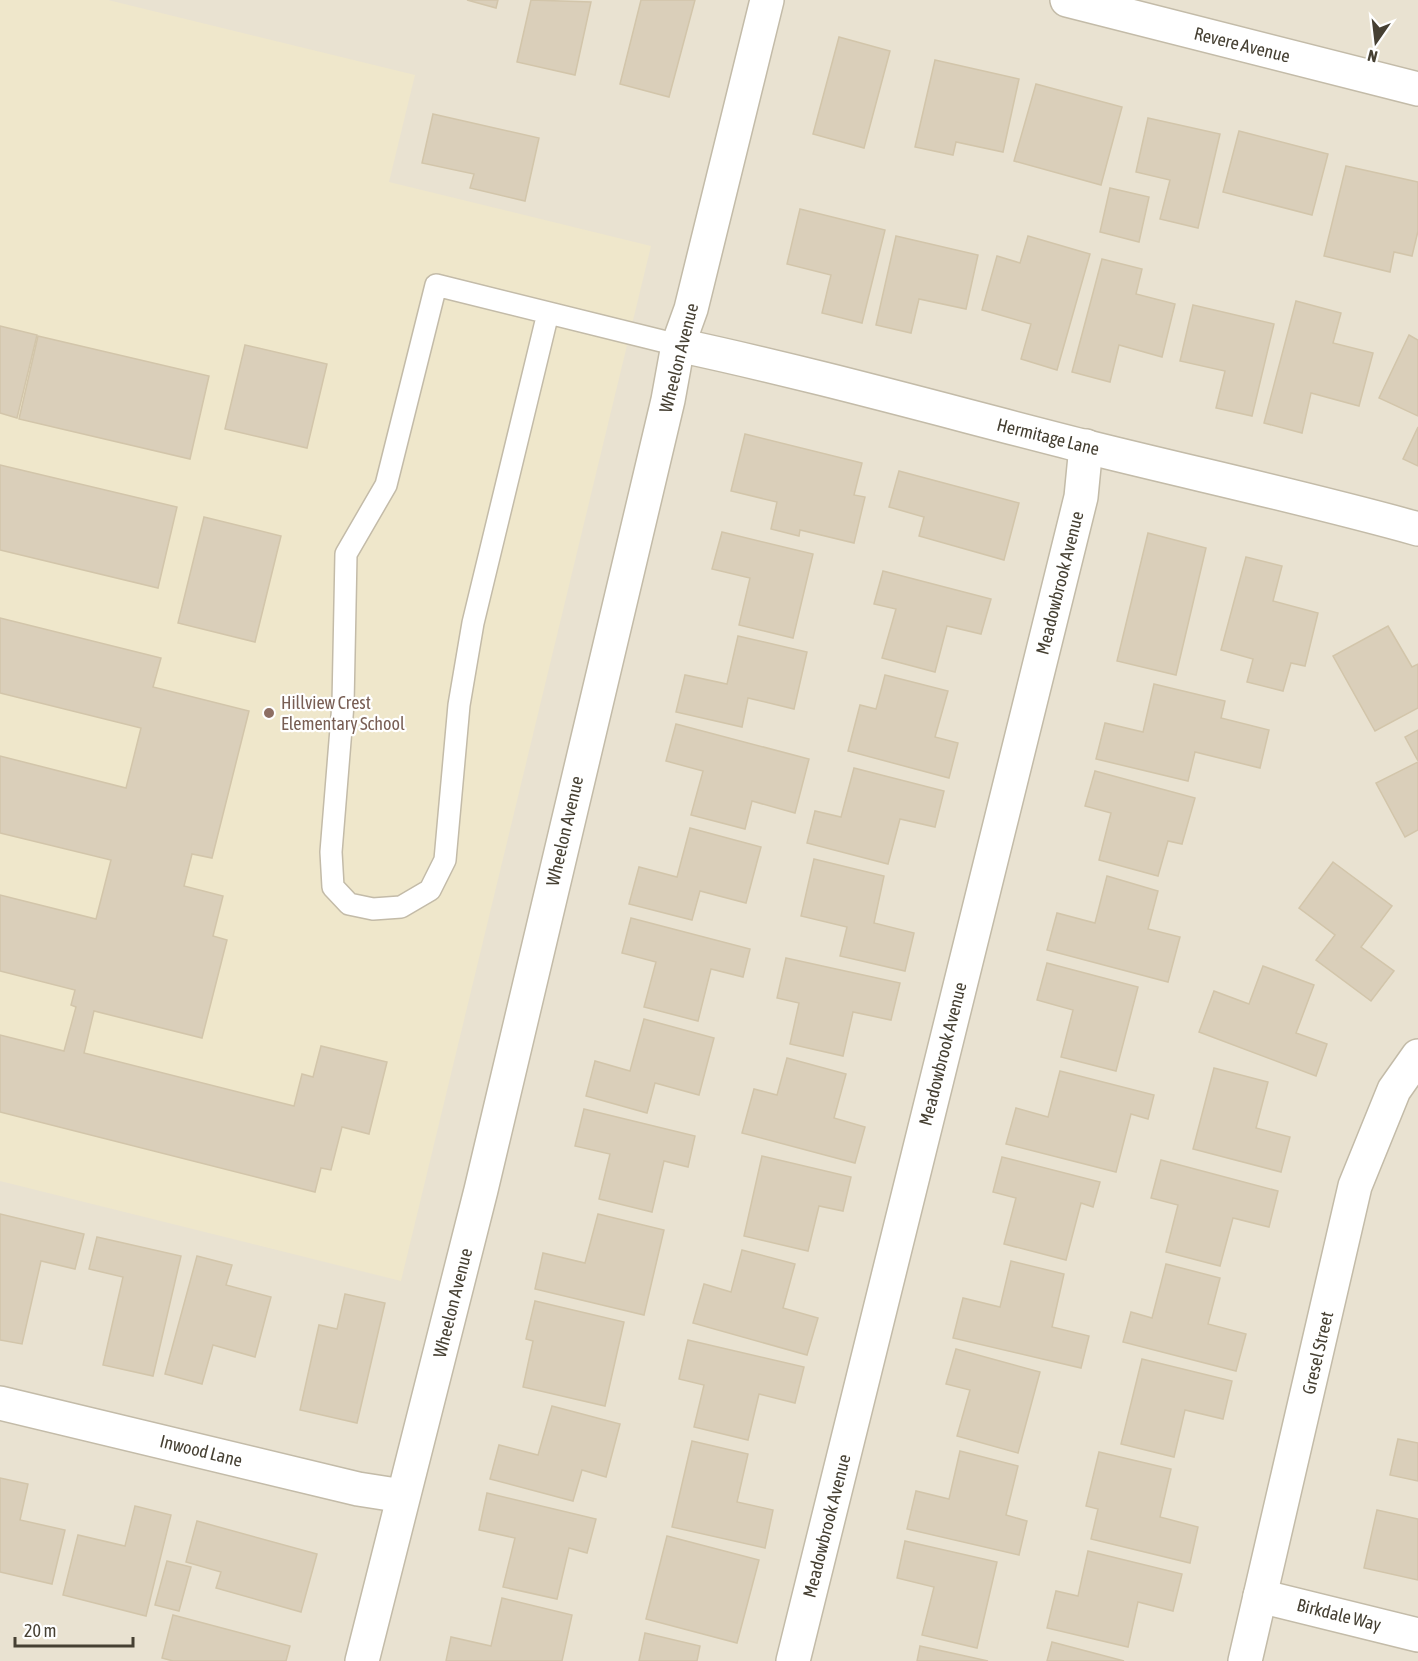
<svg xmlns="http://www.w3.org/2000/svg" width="1418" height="1661" viewBox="0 0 1418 1661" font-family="'Asap Condensed',sans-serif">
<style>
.residential{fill:#e9e2d1}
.education{fill:#efe7cb}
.building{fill:#dacfba;stroke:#d2c5aa;stroke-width:1.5}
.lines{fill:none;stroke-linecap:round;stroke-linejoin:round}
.lane-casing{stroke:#c3bba8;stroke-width:24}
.street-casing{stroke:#c3bba8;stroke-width:36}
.lane{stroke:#fff;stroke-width:21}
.street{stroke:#fff;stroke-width:33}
.education-dot{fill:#8d6e63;stroke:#fff;stroke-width:2}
.labels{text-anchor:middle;stroke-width:4.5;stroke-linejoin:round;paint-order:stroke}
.street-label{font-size:18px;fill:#464033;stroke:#fff}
.education-label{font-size:18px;fill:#785e54;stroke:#fff;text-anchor:start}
</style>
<rect width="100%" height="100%" fill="#f4f0e3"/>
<rect class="residential" x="0" y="0" width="1418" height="1661"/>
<polygon class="education" points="0,0 108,0 415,75 389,182 651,246 401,1281 0,1181"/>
<g class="building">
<polygon points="467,0 498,0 496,8"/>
<polygon points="531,0 591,2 575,75 517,62"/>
<polygon points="641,0 695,0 669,97 620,84"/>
<polygon points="839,37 890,51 864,148 813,134"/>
<polygon points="935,60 1019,79 1003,152 956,142 953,155 915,147"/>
<polygon points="1036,84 1122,107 1101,185 1014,161"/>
<polygon points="433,114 539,138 525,201 470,188 474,174 422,163"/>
<polygon points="1148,118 1220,134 1198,228 1160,219 1170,180 1136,172"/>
<polygon points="1239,131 1328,154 1312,215 1223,192"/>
<polygon points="1346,166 1418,182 1418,231 1412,256 1394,252 1390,272 1324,256"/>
<polygon points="1110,188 1149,197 1139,242 1100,232"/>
<polygon points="800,209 885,230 862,323 822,313 831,275 787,264"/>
<polygon points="896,236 978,255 966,309 919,299 911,333 876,325"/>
<polygon points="1028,236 1090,254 1057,370 1021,359 1031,324 982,310 997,256 1020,263"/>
<polygon points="1102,259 1142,269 1136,294 1175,304 1162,357 1119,345 1110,382 1072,372"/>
<polygon points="1296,301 1341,313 1333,343 1373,353 1359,406 1311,393 1302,433 1264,423"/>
<polygon points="1193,305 1274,324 1252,416 1216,408 1225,371 1180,361"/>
<polygon points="0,326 37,335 17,418 0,413"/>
<polygon points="1409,335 1418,340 1418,416 1379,398"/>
<polygon points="38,336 209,376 190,459 19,419"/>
<polygon points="245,345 327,364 307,448 225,429"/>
<polygon points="1418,427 1418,466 1403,459"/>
<polygon points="745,434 862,463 854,495 865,497 854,543 800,530 799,536 771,529 777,502 731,491"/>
<polygon points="0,465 177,507 158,588 0,550"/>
<polygon points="899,471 1019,503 1004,560 919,536 924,517 889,507"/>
<polygon points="204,517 281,536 255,642 178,623"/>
<polygon points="722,532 813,554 793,638 739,625 750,578 712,569"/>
<polygon points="1148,533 1206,548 1176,675 1117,661"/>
<polygon points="1246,557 1282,566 1273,601 1318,613 1305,666 1291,663 1283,691 1247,682 1253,659 1221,650"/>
<polygon points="883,571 991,599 981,634 947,626 935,672 882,658 896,609 874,604"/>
<polygon points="0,618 161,658 153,687 249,711 212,858 192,854 184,886 223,896 213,936 227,940 202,1038 94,1011 84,1053 294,1106 302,1074 313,1077 321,1046 387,1062 369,1134 342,1127 331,1170 321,1168 315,1192 0,1112 0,1035 64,1051 76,1007 71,1005 75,990 0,971 0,895 96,919 111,860 0,833 0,756 126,788 141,728 0,693"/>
<polygon points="1388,626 1412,667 1418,664 1418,708 1375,731 1333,656"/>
<polygon points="738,636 807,652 794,709 748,698 742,727 676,712 685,675 727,684"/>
<polygon points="885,675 948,691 935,737 958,743 949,778 848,751 860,705 876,709"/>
<polygon points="1154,684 1225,701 1221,718 1269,730 1260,768 1195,752 1188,781 1096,759 1105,723 1143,732"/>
<polygon points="676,724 809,759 795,813 752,801 745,829 691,815 703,771 666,761"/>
<polygon points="1418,730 1418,761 1405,737"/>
<polygon points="1418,762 1418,830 1405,837 1376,783"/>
<polygon points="854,768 944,791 935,827 900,819 888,864 807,843 815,811 841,817"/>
<polygon points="1095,771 1195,798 1182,844 1168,841 1158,876 1099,860 1111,813 1085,806"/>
<polygon points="690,828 761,847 746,903 700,891 692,920 629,904 639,867 677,877"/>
<polygon points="814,859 884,876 874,923 914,933 905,971 840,956 847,927 801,916"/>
<polygon points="1333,862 1392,906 1361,947 1394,971 1371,1001 1316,960 1335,935 1299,908"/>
<polygon points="1107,876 1158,891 1148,929 1180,937 1168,982 1047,950 1057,913 1095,923"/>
<polygon points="631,918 750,949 743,977 711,969 698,1021 644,1007 656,962 622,953"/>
<polygon points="786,958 900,983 891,1020 853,1012 843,1056 790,1044 799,1003 777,998"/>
<polygon points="1047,963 1138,987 1116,1071 1061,1057 1073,1010 1037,1000"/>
<polygon points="1263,966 1314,985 1296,1033 1327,1044 1316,1076 1199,1032 1214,991 1249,1004"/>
<polygon points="644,1019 714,1038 699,1095 655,1083 647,1113 586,1096 595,1061 630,1071"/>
<polygon points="787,1058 846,1074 834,1118 865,1127 855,1163 742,1133 754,1089 777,1095"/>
<polygon points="1214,1068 1268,1082 1256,1128 1290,1137 1281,1172 1193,1149"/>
<polygon points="1060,1071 1154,1095 1148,1119 1131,1114 1116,1172 1006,1144 1016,1108 1048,1117"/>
<polygon points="584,1109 695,1136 688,1167 664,1161 652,1212 599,1199 610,1154 575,1146"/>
<polygon points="762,1156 851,1177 843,1211 819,1206 808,1251 744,1236"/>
<polygon points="1002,1157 1100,1182 1093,1207 1081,1203 1066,1260 1004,1244 1016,1198 993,1192"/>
<polygon points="1161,1160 1278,1191 1269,1227 1233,1218 1220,1266 1166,1252 1178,1205 1151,1198"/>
<polygon points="0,1214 84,1234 75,1269 41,1261 22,1344 0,1340"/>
<polygon points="598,1214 664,1230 644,1315 535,1289 543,1253 585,1263"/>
<polygon points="97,1237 181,1256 153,1376 103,1365 123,1277 89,1269"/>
<polygon points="742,1250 795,1264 783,1308 818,1318 807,1355 693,1323 704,1284 731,1292"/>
<polygon points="197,1256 232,1265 226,1285 271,1297 255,1357 213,1345 202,1384 165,1374"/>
<polygon points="1011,1261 1064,1274 1052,1327 1089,1336 1081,1368 953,1338 963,1298 1000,1307"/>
<polygon points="1166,1264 1220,1278 1208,1324 1246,1334 1236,1371 1123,1342 1131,1312 1152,1318"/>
<polygon points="345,1294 385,1303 357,1423 300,1410 319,1325 337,1329"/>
<polygon points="535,1301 624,1322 605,1406 523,1387 533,1341 526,1339"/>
<polygon points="688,1340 804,1367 795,1403 759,1394 748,1440 694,1427 704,1385 679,1379"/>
<polygon points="956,1349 1040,1372 1018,1453 957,1436 970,1390 946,1384"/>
<polygon points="1142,1359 1232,1381 1223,1419 1185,1410 1174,1457 1121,1444"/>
<polygon points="552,1406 620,1424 606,1477 582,1470 573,1501 490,1479 499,1445 538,1455"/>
<polygon points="1398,1439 1418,1443 1418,1481 1390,1475"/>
<polygon points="692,1441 748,1454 737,1502 773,1510 765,1548 672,1527"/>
<polygon points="960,1451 1018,1466 1006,1515 1027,1521 1019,1555 907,1529 916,1491 949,1499"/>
<polygon points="1099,1452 1171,1469 1160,1517 1198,1527 1190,1563 1091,1539 1098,1509 1086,1506"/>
<polygon points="0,1478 28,1484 20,1520 65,1530 52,1584 0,1572"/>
<polygon points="487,1493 596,1519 587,1553 569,1548 557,1599 503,1587 515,1538 479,1530"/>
<polygon points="135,1506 171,1515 146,1616 63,1595 78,1535 125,1546"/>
<polygon points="1377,1510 1418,1519 1418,1580 1364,1568"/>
<polygon points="197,1521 317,1554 301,1612 216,1588 221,1572 186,1562"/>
<polygon points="667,1536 759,1560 737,1643 646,1619"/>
<polygon points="905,1541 997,1562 977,1648 922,1635 934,1587 897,1578"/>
<polygon points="1088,1551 1182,1574 1173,1611 1138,1602 1128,1647 1047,1628 1056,1591 1078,1596"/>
<polygon points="167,1561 191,1567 179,1611 155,1605"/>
<polygon points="502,1598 572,1615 562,1661 446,1661 451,1637 491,1646"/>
<polygon points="173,1615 290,1646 286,1661 173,1661 162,1658"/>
<polygon points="645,1633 700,1646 697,1661 639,1661"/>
<polygon points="1052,1642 1124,1661 1047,1661"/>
<polygon points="920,1646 988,1661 917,1661"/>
</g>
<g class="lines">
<defs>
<polyline id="lane" points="548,313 473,623 459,705 445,860 430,890 401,907 373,909 349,904 333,887 331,852 343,704 346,554 386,485 436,285 678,345"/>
<g id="street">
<polyline points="1067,0 1418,89"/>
<path d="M 678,345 C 814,374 949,412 1083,446 C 1195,474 1307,498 1418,529"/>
<polyline points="0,1403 358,1489 403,1496"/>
<polyline points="1260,1596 1418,1635"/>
<polyline points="362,1661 481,1190 668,400 678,345 691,309 767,0"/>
<polyline points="793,1661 1081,497 1086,446"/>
<polyline points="1245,1661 1355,1186 1394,1090 1418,1056"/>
</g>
</defs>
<use href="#lane" class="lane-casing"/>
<use href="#street" class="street-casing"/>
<use href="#lane" class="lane"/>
<use href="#street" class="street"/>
</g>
<circle class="education-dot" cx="269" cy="713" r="6"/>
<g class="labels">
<g class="street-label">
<text transform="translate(1242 45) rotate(14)" y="6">Revere Avenue</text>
<text transform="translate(679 358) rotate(-76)" y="6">Wheelon Avenue</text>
<text transform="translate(1048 437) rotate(14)" y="6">Hermitage Lane</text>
<text transform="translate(1060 583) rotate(-76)" y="6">Meadowbrook Avenue</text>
<text transform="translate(565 831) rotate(-77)" y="6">Wheelon Avenue</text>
<text transform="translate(943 1054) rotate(-76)" y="6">Meadowbrook Avenue</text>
<text transform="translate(453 1303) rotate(-76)" y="6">Wheelon Avenue</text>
<text transform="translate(1318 1353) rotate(-77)" y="6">Gresel Street</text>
<text transform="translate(201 1451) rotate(14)" y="6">Inwood Lane</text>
<text transform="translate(827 1526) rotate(-76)" y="6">Meadowbrook Avenue</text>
<text transform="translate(1339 1615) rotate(14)" y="6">Birkdale Way</text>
</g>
<g class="education-label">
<text x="281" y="709">Hillview Crest<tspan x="281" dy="21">Elementary School</tspan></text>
</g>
</g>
<g transform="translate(1376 42) rotate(194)" stroke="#ffffff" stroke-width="4.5" paint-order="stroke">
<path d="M0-4.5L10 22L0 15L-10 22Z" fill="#464033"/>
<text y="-9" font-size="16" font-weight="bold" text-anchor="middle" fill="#464033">N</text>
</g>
<path d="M15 1637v9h118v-9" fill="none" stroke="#464033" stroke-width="3"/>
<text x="24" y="1637" font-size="18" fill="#464033" stroke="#ffffff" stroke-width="4.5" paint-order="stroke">20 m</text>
</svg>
